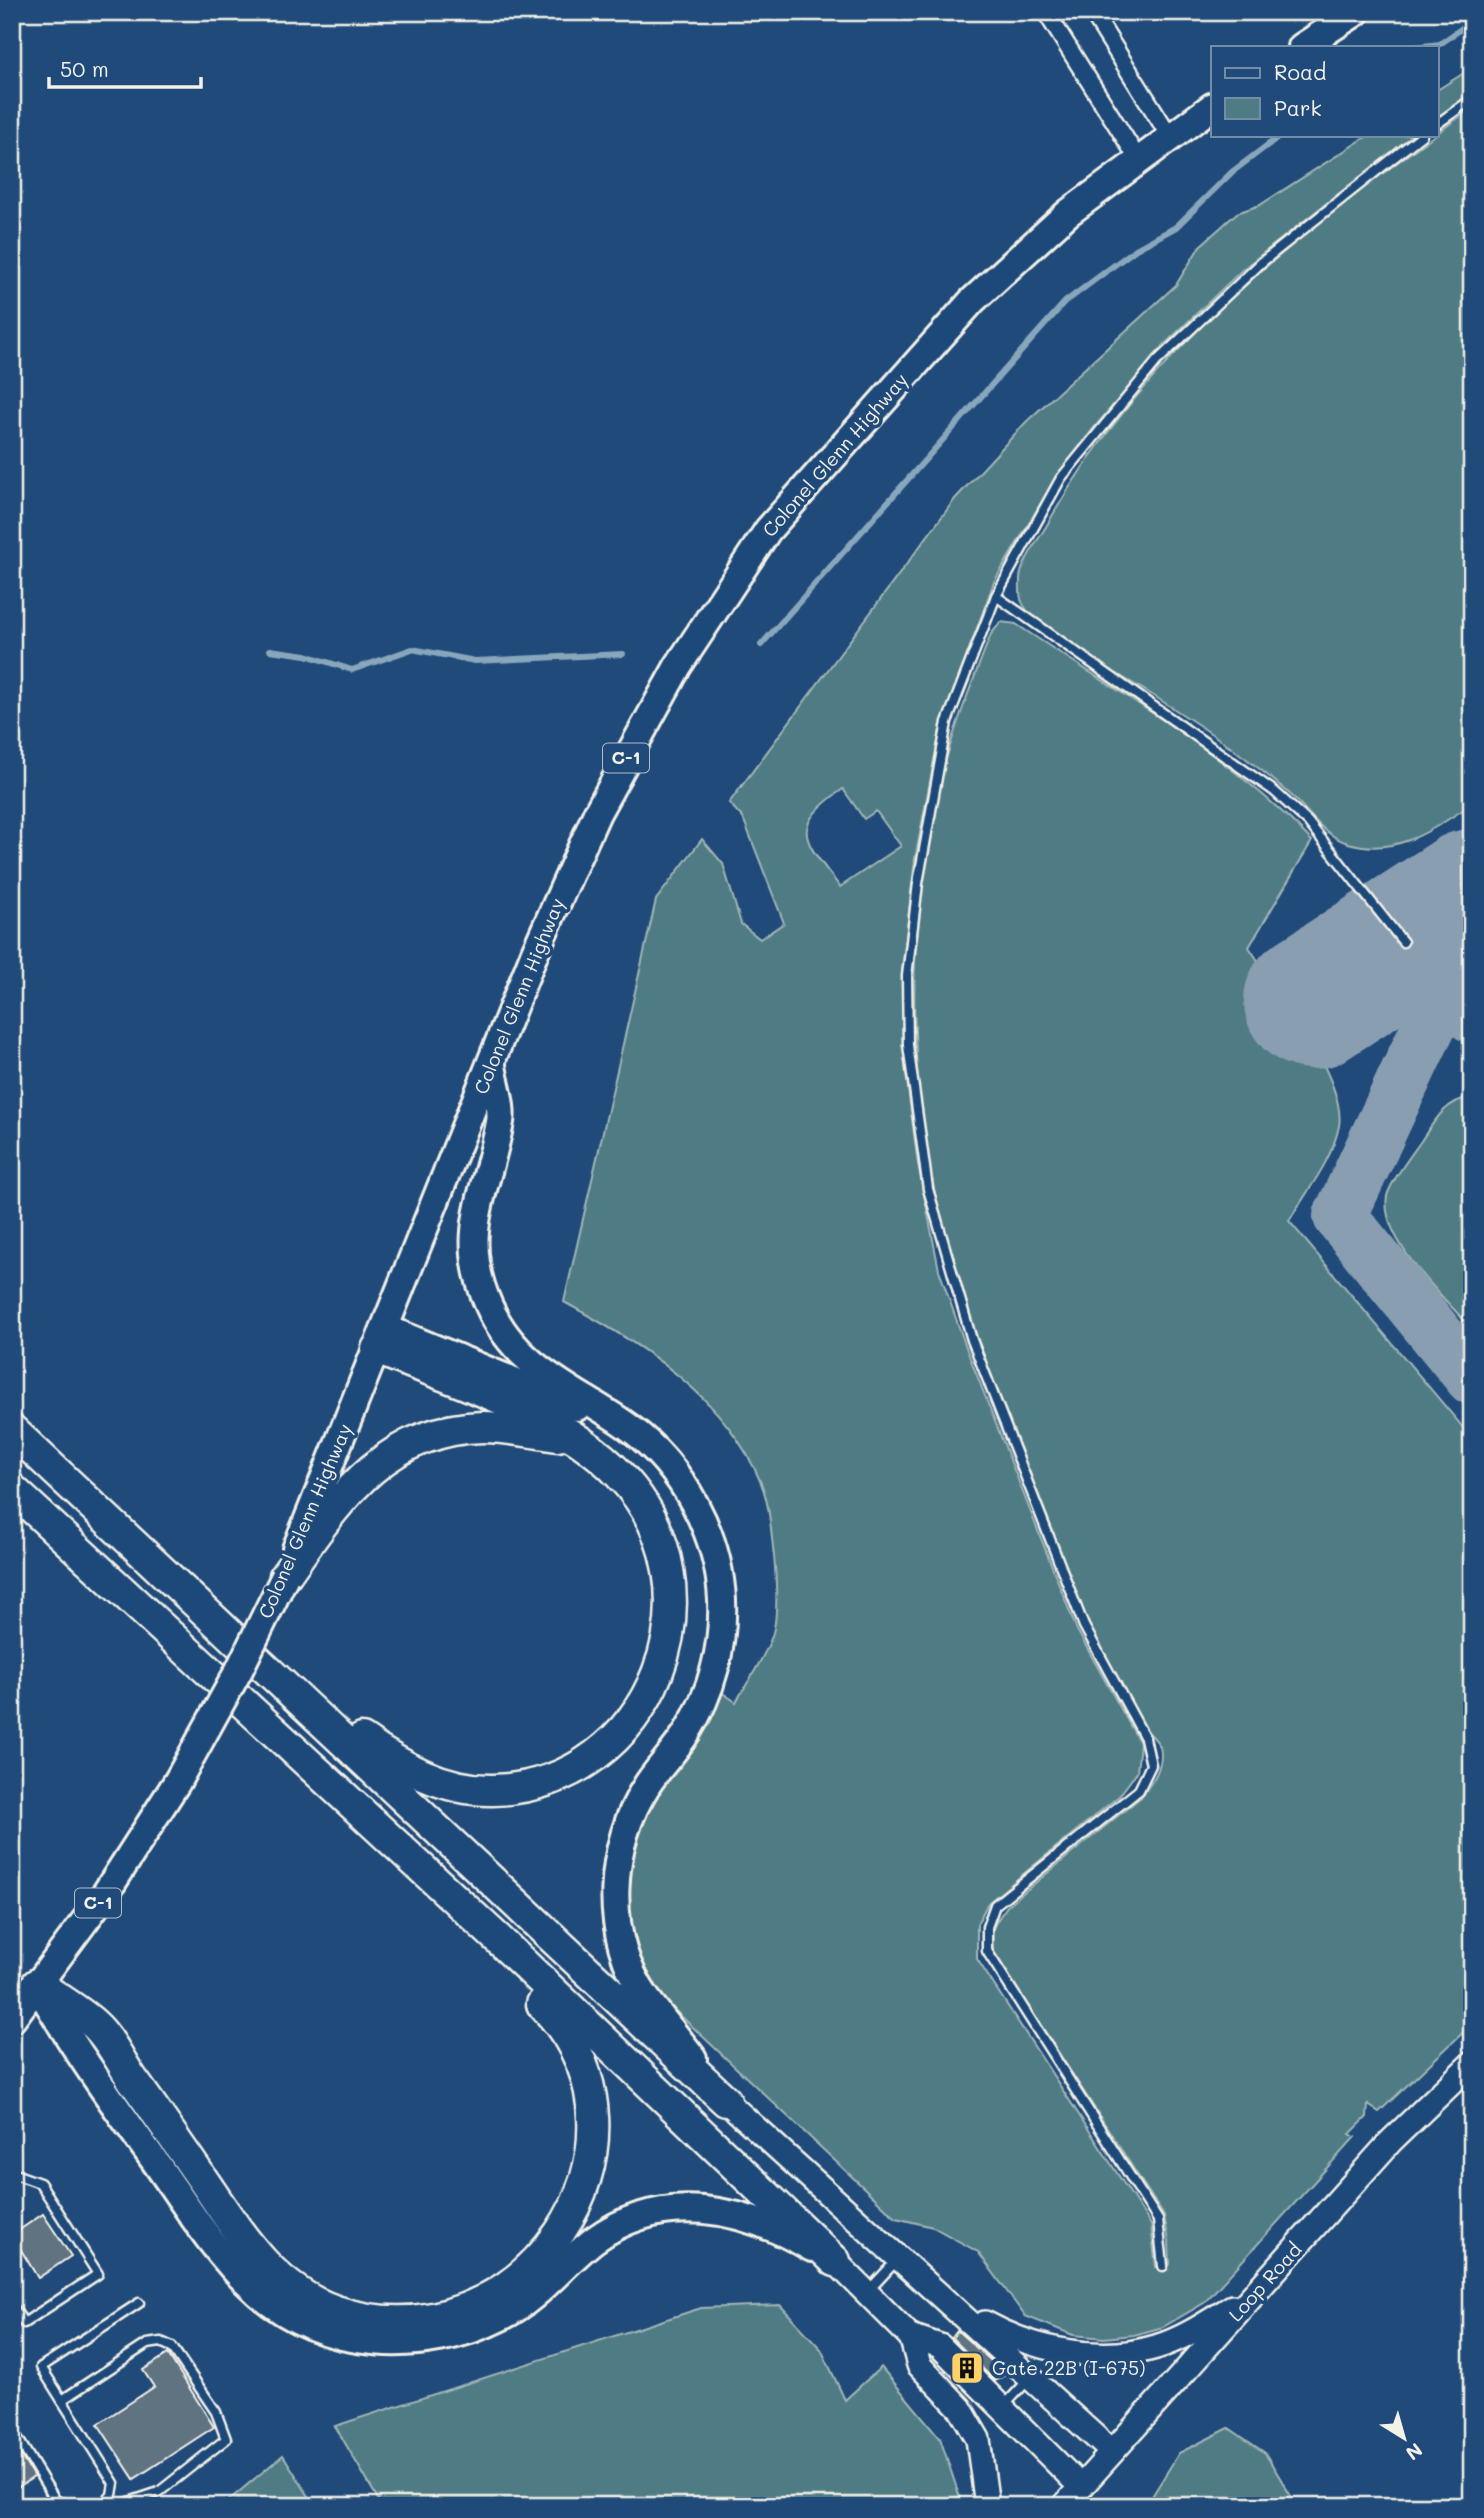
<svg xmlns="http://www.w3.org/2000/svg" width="1484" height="2518" viewBox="0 0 1484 2518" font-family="Mali,sans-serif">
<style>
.green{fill:#4f7b84;stroke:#a2b6b6;stroke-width:2;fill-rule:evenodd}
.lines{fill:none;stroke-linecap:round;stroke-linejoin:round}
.stream{stroke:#89a7bc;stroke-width:6}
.taxiway{stroke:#8a9eb1;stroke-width:54}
.runway{stroke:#8a9eb1;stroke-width:136}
.building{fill:#607381;stroke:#f4f1e8;stroke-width:2}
.lane-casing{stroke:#f4f1e8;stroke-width:13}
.street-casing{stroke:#f4f1e8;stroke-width:21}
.secondary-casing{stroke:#f4f1e8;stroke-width:28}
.primary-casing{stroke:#f4f1e8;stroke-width:32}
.highway-casing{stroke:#f4f1e8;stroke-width:35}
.lane{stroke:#1f4a7a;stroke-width:8}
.street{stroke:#1f4a7a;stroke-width:16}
.secondary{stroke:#1f4a7a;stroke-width:23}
.primary{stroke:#1f4a7a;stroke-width:26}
.highway{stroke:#1f4a7a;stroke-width:30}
.primary-bridge-casing{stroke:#f4f1e8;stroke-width:32;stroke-linecap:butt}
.primary-bridge{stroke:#1f4a7a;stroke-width:26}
.labels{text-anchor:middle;stroke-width:7;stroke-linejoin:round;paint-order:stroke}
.shield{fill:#1f4a7a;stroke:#b4bfc7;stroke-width:2}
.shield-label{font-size:18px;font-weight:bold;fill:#f4f1e8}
.street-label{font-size:19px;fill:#f4f1e8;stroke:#1f4a7a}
.poi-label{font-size:19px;fill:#f4f1e8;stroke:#1f4a7a;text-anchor:start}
</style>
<rect width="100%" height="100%" fill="#1f4a7a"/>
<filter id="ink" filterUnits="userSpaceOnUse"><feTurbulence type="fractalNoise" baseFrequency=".0143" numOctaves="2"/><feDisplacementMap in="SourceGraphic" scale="14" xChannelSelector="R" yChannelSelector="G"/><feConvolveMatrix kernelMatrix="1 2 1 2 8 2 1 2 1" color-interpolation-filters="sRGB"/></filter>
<g filter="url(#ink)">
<g class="green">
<polygon points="1472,68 1472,93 1437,118 1437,90"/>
<path d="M 1472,108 L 1472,804 C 1433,829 1397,857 1348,843 C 1322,835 1310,812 1292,796 C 1251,759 1203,727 1157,698 C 1128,679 1033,630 1022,602 C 1019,596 1020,585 1020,578 C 1021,563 1043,533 1051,518 C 1149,345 1315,221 1472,108 Z"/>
<path d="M 1369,135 L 1413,135 L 1243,269 L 1165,344 L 1094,428 L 1057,476 L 994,582 L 941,725 L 915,859 L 902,973 L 905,1066 L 918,1164 L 939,1270 L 967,1350 L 1077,1630 L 1140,1743 L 1137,1772 L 1119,1796 L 988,1903 L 977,1924 L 977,1959 L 1151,2225 L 1156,2267 L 1163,2270 L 1170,2264 L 1169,2241 L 1164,2216 L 993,1951 C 988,1930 996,1921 1008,1905 L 1141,1797 C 1151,1784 1165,1766 1160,1747 C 1157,1739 1146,1731 1141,1723 C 1125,1697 1111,1669 1096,1642 C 1077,1607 1065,1565 1051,1527 C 1016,1439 979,1352 952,1261 C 909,1115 902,953 935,804 C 947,745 969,690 991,634 L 1001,622 L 1016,624 C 1117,692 1228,753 1312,841 L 1249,947 C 1275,988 1347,1079 1339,1126 C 1332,1161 1307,1191 1289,1221 L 1472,1438 L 1472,2024 L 1379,2112 L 1368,2105 L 1367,2117 L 1350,2134 L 1355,2137 L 1204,2303 L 1163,2327 L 1134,2335 L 1104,2338 L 1073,2335 L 1025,2316 L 978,2252 L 933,2227 L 896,2218 L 666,2002 C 625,1947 618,1878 645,1815 C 656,1789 680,1768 695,1745 C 705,1728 713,1710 721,1692 L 736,1702 C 748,1681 764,1659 772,1636 C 779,1616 776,1577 774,1556 C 771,1532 770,1505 761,1483 C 726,1397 642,1344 564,1302 L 656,900 L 702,839 L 723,864 L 741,924 L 760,939 L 784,923 L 743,818 L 729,803 L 955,499 L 1026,422 L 1176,285 L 1200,246 L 1237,213 L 1260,205 ZM 843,789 L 864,819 L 876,811 L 901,846 L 840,887 C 805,840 786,829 843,789 Z"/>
<path d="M 1472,1097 L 1472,1329 C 1445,1298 1379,1239 1387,1196 C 1390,1182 1412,1154 1421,1141 C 1434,1121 1446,1100 1472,1097 Z"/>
<polygon points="780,2305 821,2349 845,2400 881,2367 940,2438 960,2498 958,2506 382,2506 335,2426 701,2308"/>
<polygon points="1229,2428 1265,2453 1297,2506 1146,2506 1179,2453"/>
<polygon points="283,2455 315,2506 222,2506"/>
</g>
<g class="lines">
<g class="stream">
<polyline points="1414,47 1440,44 1472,21"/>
<polyline points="761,645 1065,302 1136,249 1176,227 1232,172 1281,135"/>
<polyline points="270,650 306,655 352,670 412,649 475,661 623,654"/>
</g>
<g class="taxiway">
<polyline points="1378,958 1472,1016"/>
<polyline points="1442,998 1340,1216 1472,1378"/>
</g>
<polyline class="runway" points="1312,1001 1472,897"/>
</g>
<g class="building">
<polygon points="43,2214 71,2256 38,2278 12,2235"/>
<polygon points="957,2331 960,2333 1006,2374 995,2381 952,2338"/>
<polygon points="168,2354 214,2427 134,2479 98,2424 154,2387 143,2370"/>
<polygon points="12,2442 34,2477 12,2491"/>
</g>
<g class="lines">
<defs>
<g id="lane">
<polyline points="1437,124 1472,99"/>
<polyline points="996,596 1274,791 1308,822 1403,942"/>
<polyline points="12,2173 40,2183 98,2274 24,2323 12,2306"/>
<polyline points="1163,2266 1158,2220 987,1951 987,1927 995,1905 1139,1790 1151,1765 1145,1738 1084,1626 972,1340 928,1189 908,1045 907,976 918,883 947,722 996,596 1061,478 1157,361 1262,262 1422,135"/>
<polyline points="869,2290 898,2259"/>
<polyline points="62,2400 147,2344 161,2342 172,2347 216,2412 226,2439 159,2492 117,2506"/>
<polyline points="1003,2407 1030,2378"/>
<polyline points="12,2429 56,2501"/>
<polyline points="40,2506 56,2501 75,2506"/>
<polyline points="102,2506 112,2495 114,2483 41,2367 139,2303"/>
</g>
<g id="street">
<polyline points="1046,12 1138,159"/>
<polyline points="1092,12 1169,135"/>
</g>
<g id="secondary">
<polyline points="726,2101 1112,2452"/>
<polyline points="835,2261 920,2346"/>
<path d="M 985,2323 C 1034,2350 1101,2364 1156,2347 C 1183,2339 1208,2322 1232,2307"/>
<polyline points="911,2336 940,2346 1081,2487"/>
<polyline points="911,2336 919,2365 960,2408 978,2439 987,2506"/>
<polyline points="1064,2506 1391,2141 1472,2063"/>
</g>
<g id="primary">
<polyline points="1302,47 1356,12"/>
<path d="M 492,1065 C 494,1082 503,1105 500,1122 C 488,1191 456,1233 489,1306 C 518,1371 578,1390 630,1428 C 683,1467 719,1535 722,1600 C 724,1646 712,1693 687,1732 C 676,1750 661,1765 649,1782 C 607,1845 602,1936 647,1999 C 662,2019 678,2038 693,2058"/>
<polyline points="385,1328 577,1407"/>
<polyline points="296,1549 535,952 597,813 678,666 768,530 972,301 1068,213 1213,106"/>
<path d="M 37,1984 C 72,2046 112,2102 154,2160 C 186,2205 216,2256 258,2293 C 325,2351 424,2356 501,2317 C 538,2299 562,2265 594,2240 C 663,2189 744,2208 812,2248"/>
<polyline points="12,2019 107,1891 177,1782"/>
</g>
<g id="highway">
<polyline points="12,1430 726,2101"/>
<polyline points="12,1489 496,1937 835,2261"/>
<path d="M 285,1576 C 337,1503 382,1429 483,1427 C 508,1427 533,1432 558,1436"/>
<path d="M 362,1739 C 400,1766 444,1791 493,1790 C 653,1786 729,1588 619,1474 C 560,1412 456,1382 377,1349"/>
<path d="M 37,1984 C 56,1997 77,2009 94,2024 C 110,2038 121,2063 133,2080 C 157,2113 180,2147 203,2180 C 239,2233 273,2290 336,2311 C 521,2372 678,2144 542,2004"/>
</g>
</defs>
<use href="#lane" class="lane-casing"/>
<use href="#street" class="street-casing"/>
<use href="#secondary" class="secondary-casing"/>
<use href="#primary" class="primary-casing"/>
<use href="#highway" class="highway-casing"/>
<use href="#lane" class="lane"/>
<use href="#street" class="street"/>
<use href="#secondary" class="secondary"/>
<use href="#primary" class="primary"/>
<use href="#highway" class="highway"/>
<defs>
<polyline id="primary-bridge" points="177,1782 239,1670 285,1576"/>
</defs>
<use href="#primary-bridge" class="primary-bridge-casing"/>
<use href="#primary-bridge" class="primary-bridge"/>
</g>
</g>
<defs>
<symbol id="building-square" viewBox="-11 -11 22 22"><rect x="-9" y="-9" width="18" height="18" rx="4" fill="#ffd166" stroke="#1f4a7a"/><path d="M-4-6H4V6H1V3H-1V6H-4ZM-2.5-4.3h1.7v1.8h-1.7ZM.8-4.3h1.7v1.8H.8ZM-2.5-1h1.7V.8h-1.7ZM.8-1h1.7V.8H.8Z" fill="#111"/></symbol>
</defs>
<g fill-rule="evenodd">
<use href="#building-square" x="948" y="2349" width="38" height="38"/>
</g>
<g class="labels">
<g class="shield">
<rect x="603" y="743.5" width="46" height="29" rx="5"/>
<rect x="75" y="1888.5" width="46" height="29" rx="5"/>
</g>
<g class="shield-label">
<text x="626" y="764">C-1</text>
<text x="98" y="1909">C-1</text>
</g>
<g class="street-label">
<text transform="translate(835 455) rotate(-49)" y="7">Colonel Glenn Highway</text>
<text transform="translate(519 996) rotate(-68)" y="7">Colonel Glenn Highway</text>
<text transform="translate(305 1521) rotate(-67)" y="7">Colonel Glenn Highway</text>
<text transform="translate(1265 2282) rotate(-48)" y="7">Loop Road</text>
</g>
<g class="poi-label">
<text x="992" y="2375">Gate 22B (I-675)</text>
</g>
</g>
<rect width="1484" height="2518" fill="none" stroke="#1f4a7a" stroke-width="42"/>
<rect x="21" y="21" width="1442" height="2476" fill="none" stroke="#f4f1e8" stroke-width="2.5" filter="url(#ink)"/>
<rect x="1211" y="46" width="228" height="91" fill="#1f4a7a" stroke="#748da6" stroke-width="2"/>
<rect x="1225" y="68" width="35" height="10" fill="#1f4a7a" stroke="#748da6" stroke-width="2"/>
<text x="1274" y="80" font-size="21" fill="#f4f1e8">Road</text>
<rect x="1225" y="98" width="35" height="21" fill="#4f7b84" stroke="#748da6" stroke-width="2"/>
<text x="1274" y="116" font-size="21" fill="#f4f1e8">Park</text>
<g transform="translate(1404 2438) rotate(143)" stroke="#1f4a7a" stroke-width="5" paint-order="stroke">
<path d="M0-5L12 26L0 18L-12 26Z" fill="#f4f1e8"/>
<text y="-10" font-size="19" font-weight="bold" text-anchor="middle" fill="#f4f1e8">N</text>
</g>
<path d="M49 77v10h152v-10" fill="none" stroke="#f4f1e8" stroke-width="3.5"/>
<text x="60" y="77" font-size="21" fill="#f4f1e8" stroke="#1f4a7a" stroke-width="5" paint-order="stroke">50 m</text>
</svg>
